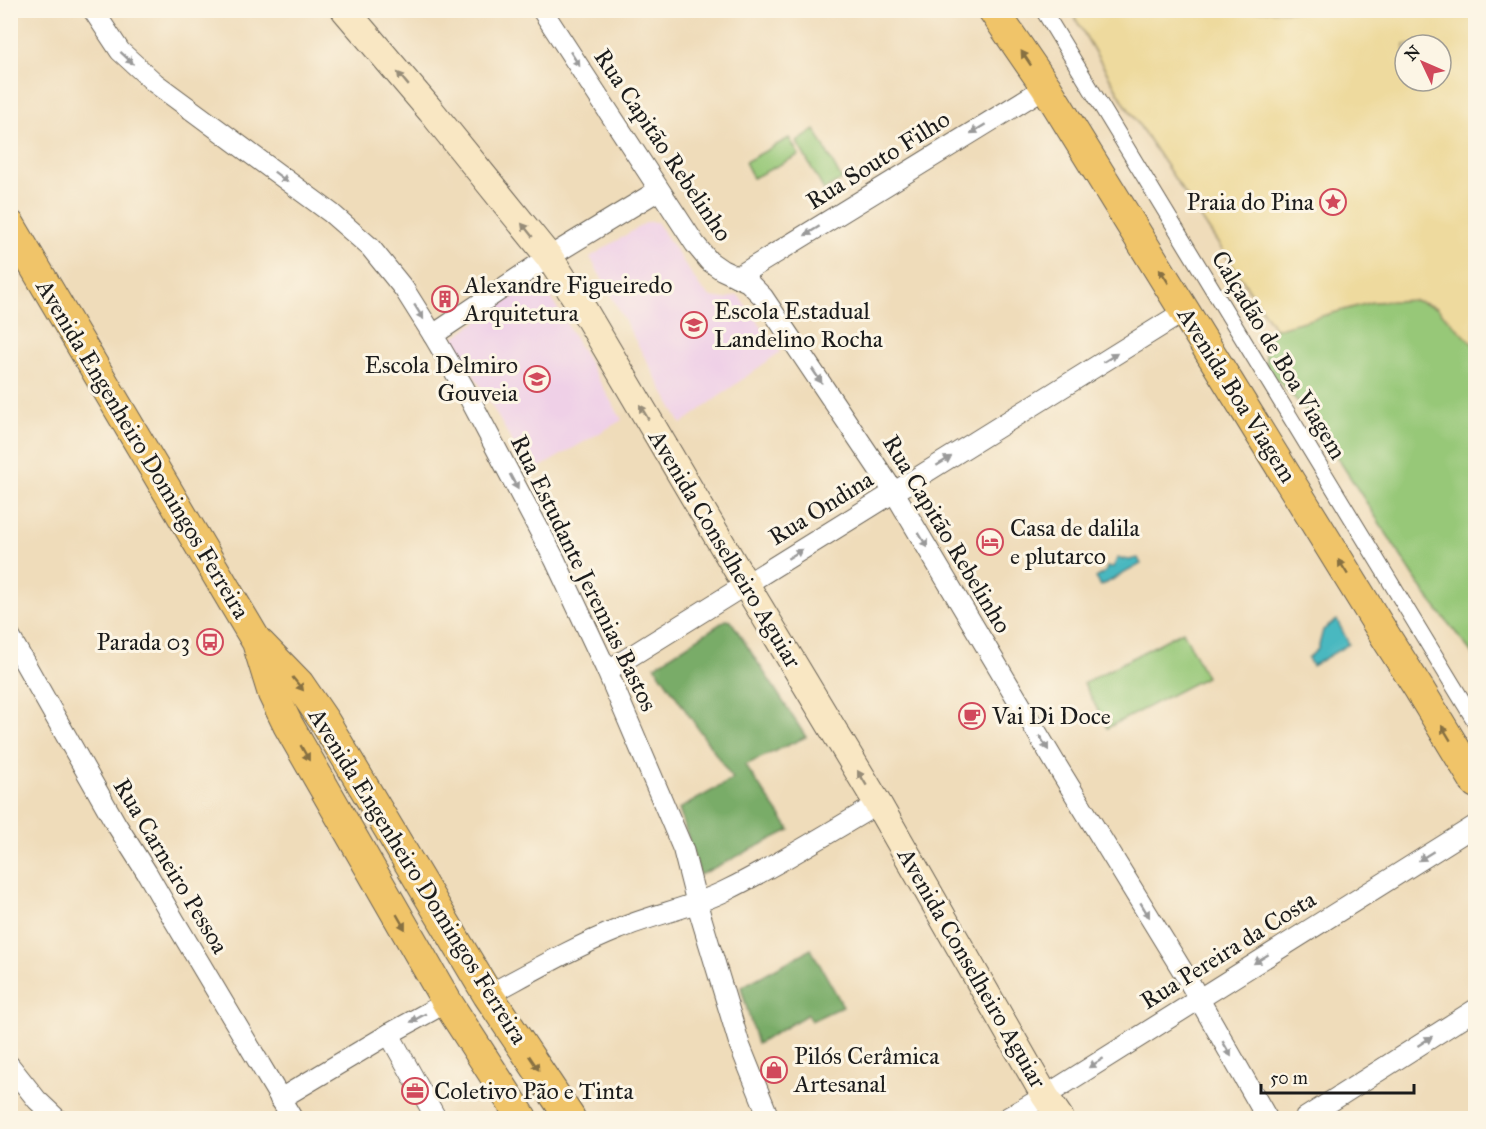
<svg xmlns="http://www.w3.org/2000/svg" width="1486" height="1129" viewBox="0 0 1486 1129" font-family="'IM FELL Great Primer',serif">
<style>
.built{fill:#efd0e7}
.green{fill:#97c878;stroke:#5a724a;stroke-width:1.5}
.forest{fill:#79ac68;stroke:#4a6442;stroke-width:1.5}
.sand{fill:#eeda9e;stroke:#857b5d;stroke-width:1.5;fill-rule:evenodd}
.water{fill:#49b8c0;stroke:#326a6e;stroke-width:1.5}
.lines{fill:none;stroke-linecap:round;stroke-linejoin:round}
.pedestrian-casing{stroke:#665f53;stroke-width:17}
.minor-casing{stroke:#665f53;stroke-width:22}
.secondary-casing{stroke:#665f53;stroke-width:29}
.primary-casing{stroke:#665f53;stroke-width:32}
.pedestrian{stroke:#fff;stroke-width:15}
.minor{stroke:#fff;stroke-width:20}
.secondary{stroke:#f9e7c3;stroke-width:27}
.primary{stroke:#f0c469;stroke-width:30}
.oneway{fill:#999}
.oneway2{fill:#867042}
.oneway3{fill:#968c78}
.labels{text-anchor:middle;stroke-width:6;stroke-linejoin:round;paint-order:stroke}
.street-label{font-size:24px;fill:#1c1c1c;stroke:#fcf5e5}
.poi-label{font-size:24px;fill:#1c1c1c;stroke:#fcf5e5;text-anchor:start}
</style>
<rect width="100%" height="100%" fill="#fcf5e5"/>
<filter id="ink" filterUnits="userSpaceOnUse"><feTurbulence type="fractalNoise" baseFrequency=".0167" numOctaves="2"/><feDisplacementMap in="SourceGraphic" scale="12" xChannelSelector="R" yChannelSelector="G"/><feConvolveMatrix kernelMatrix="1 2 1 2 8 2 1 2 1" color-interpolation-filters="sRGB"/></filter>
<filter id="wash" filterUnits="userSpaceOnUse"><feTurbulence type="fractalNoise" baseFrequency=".008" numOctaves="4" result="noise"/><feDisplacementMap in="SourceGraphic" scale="24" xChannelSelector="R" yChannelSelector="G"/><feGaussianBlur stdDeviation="1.35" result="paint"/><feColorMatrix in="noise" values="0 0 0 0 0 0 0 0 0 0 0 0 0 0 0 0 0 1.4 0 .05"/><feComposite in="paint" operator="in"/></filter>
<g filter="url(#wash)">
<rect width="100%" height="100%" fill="#efdcba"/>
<g class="built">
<polygon points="647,222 657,222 702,290 711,297 725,299 738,295 780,352 681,424 590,257"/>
<polygon points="525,289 549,294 622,420 530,473 453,338"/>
</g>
<g class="green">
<polygon points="815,130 842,180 824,190 797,142"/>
<polygon points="789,138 799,155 753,178 745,162"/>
<polygon points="1414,300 1437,308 1475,346 1475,657 1426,595 1308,412 1267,370 1265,347 1275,329 1372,302"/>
<polygon points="1183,631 1206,677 1107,728 1084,683"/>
</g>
<g class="forest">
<polygon points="726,620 731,621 806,737 745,765 790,830 700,875 679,809 733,779 655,666"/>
<polygon points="811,949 843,1006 811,1021 808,1014 757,1044 741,987"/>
</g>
<path class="sand" d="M 1071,11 L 1469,11 L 1476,20 L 1475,346 L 1437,308 L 1414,300 L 1372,302 L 1275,329 L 1125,104 ZM 1405,45 L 1441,45 L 1441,81 L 1405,81 Z"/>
<g class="water">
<polygon points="1118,558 1129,560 1138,558 1141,564 1101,586 1096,578 1106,571 1107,567 1113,567"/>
<polygon points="1337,620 1349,644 1312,666 1308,658 1318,649 1323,630"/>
</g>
</g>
<g filter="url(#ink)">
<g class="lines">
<defs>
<polyline id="pedestrian" points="1043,10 1476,723"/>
<g id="minor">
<polyline points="93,10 120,51 155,83 331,213 370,247 404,289 433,335 463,386 555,560 607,671 683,849 697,904 740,1046 769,1118"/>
<polyline points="542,10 574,59 695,244 709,261 722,270 748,282 763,297 894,492 1054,761 1187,978 1267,1118"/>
<polyline points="737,277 1046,87"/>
<polyline points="433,335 549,257 659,190"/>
<polyline points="10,637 116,824 147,873 174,920 292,1118"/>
<polyline points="607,671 1185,311"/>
<path d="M 488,995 C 531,972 574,947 619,929 C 654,914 692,908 727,890 C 778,865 828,833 878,804"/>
<polyline points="389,1034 436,1118"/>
<polyline points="10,1066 37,1100 56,1118"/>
<polyline points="280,1099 389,1034 447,1002"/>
<polyline points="1007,1118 1045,1096 1476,825"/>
<polyline points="1305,1118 1476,1009"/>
</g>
<polyline id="secondary" points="345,10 431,111 549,257 585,312 746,585 878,804 1045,1096 1060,1118"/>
<g id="primary">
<polyline points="993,10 1046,87 1389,642 1419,689 1476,783"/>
<polyline points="10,225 257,642 273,694 288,725 447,1002 522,1118"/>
<polyline points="260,644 299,684 325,722 488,995 570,1118"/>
</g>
</defs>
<use href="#pedestrian" class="pedestrian-casing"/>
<use href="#minor" class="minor-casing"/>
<use href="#secondary" class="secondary-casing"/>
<use href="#primary" class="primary-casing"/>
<use href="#pedestrian" class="pedestrian"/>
<use href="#minor" class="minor"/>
<use href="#secondary" class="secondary"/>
<use href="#primary" class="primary"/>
</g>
<defs><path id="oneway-solid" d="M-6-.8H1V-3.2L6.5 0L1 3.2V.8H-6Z" transform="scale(1.5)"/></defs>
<g class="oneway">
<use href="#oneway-solid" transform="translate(127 58) rotate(43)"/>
<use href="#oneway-solid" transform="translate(575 59) rotate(57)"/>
<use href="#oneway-solid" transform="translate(978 129) rotate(148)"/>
<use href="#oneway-solid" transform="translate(281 177) rotate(37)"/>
<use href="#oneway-solid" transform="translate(812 231) rotate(148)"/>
<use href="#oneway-solid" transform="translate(419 312) rotate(58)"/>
<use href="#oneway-solid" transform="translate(1110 358) rotate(-32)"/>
<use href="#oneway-solid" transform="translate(817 376) rotate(56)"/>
<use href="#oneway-solid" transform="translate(944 461) rotate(-32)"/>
<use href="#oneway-solid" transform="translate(514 482) rotate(62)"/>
<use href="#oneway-solid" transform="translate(923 540) rotate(59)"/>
<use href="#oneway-solid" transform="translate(795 554) rotate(-32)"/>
<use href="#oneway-solid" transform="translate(1044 743) rotate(59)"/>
<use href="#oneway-solid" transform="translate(1426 856) rotate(148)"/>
<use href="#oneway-solid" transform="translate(1145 910) rotate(59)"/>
<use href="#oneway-solid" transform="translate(1261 959) rotate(148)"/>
<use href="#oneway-solid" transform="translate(418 1018) rotate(151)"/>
<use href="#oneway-solid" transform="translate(1425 1041) rotate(-33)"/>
<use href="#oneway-solid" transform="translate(1227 1049) rotate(60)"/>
<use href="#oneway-solid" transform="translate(1096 1063) rotate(148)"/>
</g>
<g class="oneway2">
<use href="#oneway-solid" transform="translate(1026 58) rotate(-124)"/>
<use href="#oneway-solid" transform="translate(1164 276) rotate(-122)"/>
<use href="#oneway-solid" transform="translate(1343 567) rotate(-122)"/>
<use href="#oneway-solid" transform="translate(298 684) rotate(51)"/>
<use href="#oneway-solid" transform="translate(1446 733) rotate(-121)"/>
<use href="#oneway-solid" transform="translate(305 753) rotate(60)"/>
<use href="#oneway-solid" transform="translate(401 922) rotate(60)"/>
<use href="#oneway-solid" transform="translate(534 1063) rotate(56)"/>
</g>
<g class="oneway3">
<use href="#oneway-solid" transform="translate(403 79) rotate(-130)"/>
<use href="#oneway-solid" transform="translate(527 230) rotate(-129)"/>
<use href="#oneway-solid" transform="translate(644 412) rotate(-121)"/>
<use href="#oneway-solid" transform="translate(862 778) rotate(-121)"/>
</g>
</g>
<defs>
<symbol id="sight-ring" viewBox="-11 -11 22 22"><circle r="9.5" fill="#fcf5e5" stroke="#d1495b" stroke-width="1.5"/><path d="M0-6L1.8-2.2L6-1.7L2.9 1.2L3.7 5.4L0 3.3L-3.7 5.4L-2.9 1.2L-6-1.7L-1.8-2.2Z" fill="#d1495b"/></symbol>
<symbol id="building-ring" viewBox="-11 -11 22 22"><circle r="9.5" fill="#fcf5e5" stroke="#d1495b" stroke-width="1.5"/><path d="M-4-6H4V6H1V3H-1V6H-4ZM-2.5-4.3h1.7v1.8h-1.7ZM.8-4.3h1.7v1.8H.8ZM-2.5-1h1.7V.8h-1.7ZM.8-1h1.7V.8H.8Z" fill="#d1495b"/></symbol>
<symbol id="school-ring" viewBox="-11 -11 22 22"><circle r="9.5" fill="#fcf5e5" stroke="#d1495b" stroke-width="1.5"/><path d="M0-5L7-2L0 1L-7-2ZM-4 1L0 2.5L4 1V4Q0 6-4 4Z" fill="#d1495b"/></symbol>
<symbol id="hotel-ring" viewBox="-11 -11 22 22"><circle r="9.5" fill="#fcf5e5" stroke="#d1495b" stroke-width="1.5"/><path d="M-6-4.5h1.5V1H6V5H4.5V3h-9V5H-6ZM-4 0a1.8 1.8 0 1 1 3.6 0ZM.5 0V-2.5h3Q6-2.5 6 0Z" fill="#d1495b"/></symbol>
<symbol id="bus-ring" viewBox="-11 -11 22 22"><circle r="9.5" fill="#fcf5e5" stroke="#d1495b" stroke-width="1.5"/><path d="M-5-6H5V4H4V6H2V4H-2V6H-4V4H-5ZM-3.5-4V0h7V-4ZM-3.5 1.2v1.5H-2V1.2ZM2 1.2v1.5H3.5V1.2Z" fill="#d1495b"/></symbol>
<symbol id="cafe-ring" viewBox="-11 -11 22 22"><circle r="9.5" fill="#fcf5e5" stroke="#d1495b" stroke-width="1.5"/><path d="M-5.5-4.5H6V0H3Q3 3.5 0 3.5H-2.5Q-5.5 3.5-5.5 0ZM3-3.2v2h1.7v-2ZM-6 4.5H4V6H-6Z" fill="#d1495b"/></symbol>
<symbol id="shop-ring" viewBox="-11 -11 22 22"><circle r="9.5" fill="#fcf5e5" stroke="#d1495b" stroke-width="1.5"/><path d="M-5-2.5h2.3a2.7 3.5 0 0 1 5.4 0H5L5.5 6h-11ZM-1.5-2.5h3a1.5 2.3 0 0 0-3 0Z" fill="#d1495b"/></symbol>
<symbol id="office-ring" viewBox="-11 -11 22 22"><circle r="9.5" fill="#fcf5e5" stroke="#d1495b" stroke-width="1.5"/><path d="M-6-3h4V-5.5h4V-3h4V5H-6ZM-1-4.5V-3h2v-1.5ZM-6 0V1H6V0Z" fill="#d1495b"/></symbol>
</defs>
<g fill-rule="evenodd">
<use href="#sight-ring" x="1318" y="187" width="30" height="30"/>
<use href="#building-ring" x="430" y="284" width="30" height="30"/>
<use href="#school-ring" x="679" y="310" width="30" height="30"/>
<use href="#school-ring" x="522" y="364" width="30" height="30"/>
<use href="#hotel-ring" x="975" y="527" width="30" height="30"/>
<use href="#bus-ring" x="195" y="627" width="30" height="30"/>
<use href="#cafe-ring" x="957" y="701" width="30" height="30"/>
<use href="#shop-ring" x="759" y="1055" width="30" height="30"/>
<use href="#office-ring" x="400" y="1076" width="30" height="30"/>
</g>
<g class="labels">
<g class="street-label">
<text transform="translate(663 145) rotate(56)" y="8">Rua Capitão Rebelinho</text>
<text transform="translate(878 160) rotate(-32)" y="8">Rua Souto Filho</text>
<text transform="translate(1279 355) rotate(59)" y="8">Calçadão de Boa Viagem</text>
<text transform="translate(1237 395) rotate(58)" y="8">Avenida Boa Viagem</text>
<text transform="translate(143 449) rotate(59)" y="8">Avenida Engenheiro Domingos Ferreira</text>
<text transform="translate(821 508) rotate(-32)" y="8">Rua Ondina</text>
<text transform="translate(947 534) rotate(59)" y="8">Rua Capitão Rebelinho</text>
<text transform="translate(725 549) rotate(59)" y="8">Avenida Conselheiro Aguiar</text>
<text transform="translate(584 573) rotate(64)" y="8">Rua Estudante Jeremias Bastos</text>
<text transform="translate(171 866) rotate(59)" y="8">Rua Carneiro Pessoa</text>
<text transform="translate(418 876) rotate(58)" y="8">Avenida Engenheiro Domingos Ferreira</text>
<text transform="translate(1228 950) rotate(-32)" y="8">Rua Pereira da Costa</text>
<text transform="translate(972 968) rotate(60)" y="8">Avenida Conselheiro Aguiar</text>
</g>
<g class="poi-label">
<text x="1314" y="210" text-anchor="end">Praia do Pina</text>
<text x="464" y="293">Alexandre Figueiredo<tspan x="464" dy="28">Arquitetura</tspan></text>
<text x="714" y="319">Escola Estadual<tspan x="714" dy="28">Landelino Rocha</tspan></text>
<text x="518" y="373" text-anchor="end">Escola Delmiro<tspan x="518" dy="28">Gouveia</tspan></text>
<text x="1010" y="536">Casa de dalila<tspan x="1010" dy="28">e plutarco</tspan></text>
<text x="190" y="650" text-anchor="end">Parada 03</text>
<text x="992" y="724">Vai Di Doce</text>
<text x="794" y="1064">Pilós Cerâmica<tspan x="794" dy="28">Artesanal</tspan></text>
<text x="434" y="1099">Coletivo Pão e Tinta</text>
</g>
</g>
<rect width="1486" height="1129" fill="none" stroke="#fcf5e5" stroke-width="36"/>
<g transform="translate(1423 63) rotate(314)"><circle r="28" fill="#fcf5e5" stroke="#a29e95" stroke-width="1.5"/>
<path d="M0-4.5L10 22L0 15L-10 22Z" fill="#d1495b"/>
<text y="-9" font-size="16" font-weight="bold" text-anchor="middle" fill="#1c1c1c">N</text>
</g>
<path d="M1261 1084v9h153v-9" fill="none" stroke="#1c1c1c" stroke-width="3"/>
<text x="1270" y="1084" font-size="18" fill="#1c1c1c" stroke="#fcf5e5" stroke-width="4.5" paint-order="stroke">50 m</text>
</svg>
